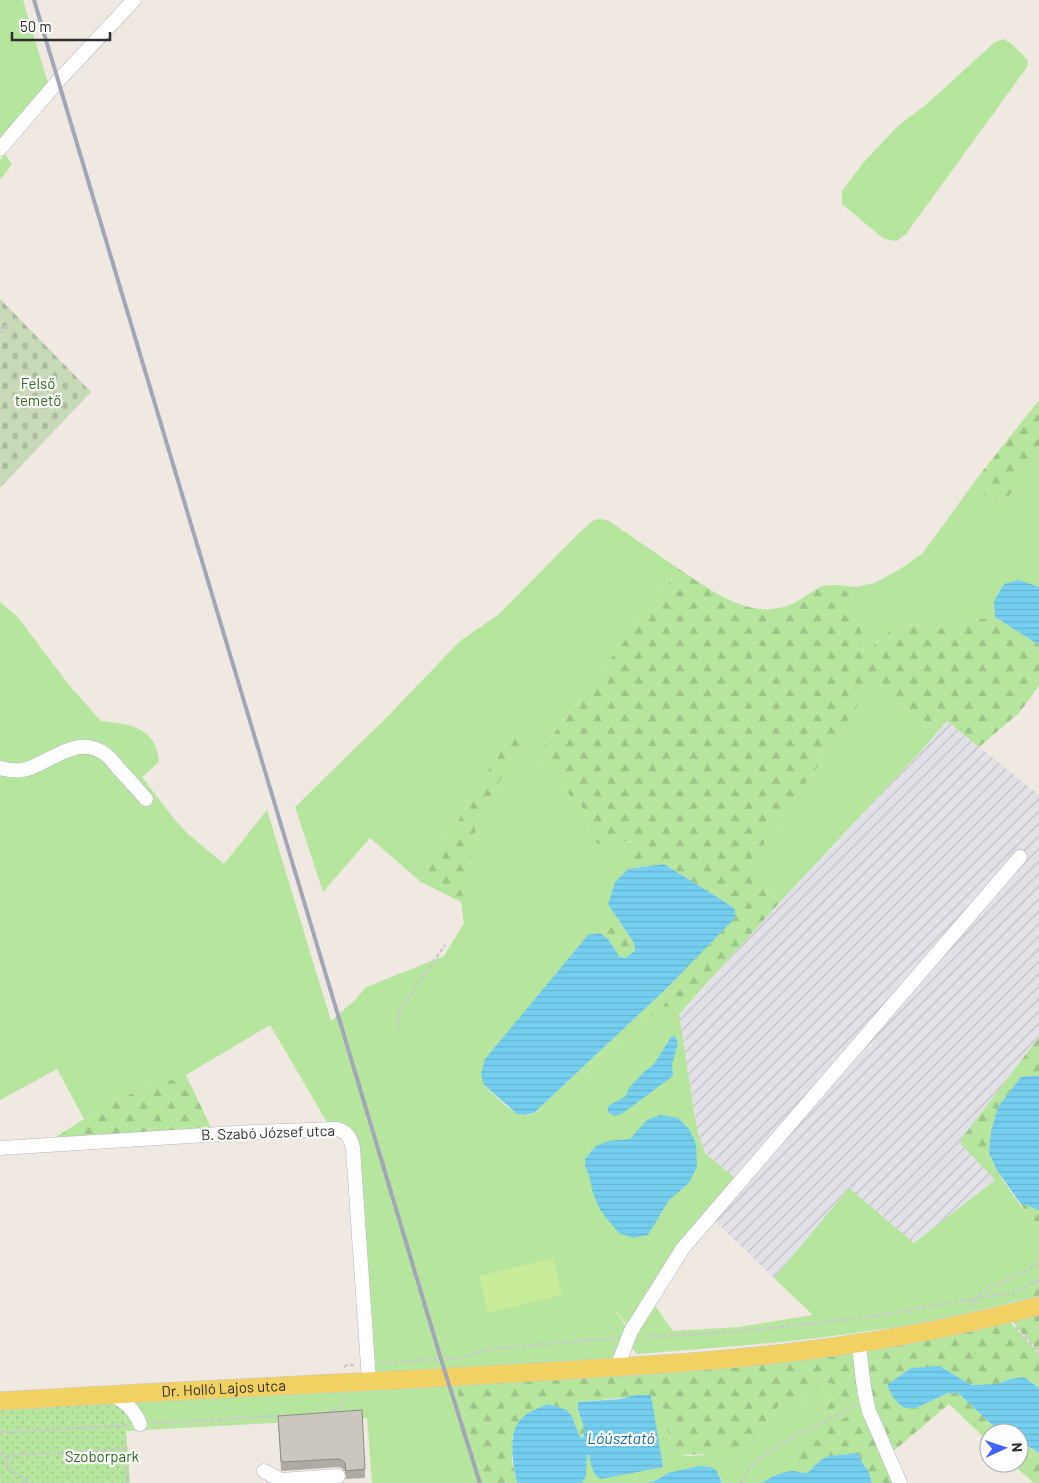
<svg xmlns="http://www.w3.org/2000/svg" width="1039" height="1483" viewBox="0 0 1039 1483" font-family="Barlow,sans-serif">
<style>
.industrial{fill:url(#industrial-furrows)}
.grass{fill:#b6e59e}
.forest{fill:url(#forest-firs)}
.cemetery{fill:url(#cemetery-stones)}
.park{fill:url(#park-dots)}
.pitch{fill:#c9ec9a}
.water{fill:url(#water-rules)}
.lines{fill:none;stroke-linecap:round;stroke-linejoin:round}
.minor-casing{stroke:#b4b7c1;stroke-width:15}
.major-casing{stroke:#c9c9c9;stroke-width:19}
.path{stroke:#c9c9c9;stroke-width:2.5;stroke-dasharray:4 2.5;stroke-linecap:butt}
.minor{stroke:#fff;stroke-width:14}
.major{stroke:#f2d163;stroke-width:18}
.rail{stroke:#a3a6b8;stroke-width:4}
.wall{fill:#afaba4}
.building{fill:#cbc7bf;stroke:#8e8b86}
.labels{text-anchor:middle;stroke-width:4.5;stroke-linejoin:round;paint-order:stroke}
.park-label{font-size:15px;fill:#2c6e1b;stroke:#fff}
.street-label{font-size:15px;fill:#2e2e2e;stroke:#fff}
.water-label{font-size:16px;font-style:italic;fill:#0d6fa3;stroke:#fff}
</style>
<defs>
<pattern id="industrial-furrows" width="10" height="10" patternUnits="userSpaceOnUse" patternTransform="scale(1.25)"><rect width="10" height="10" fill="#e3e1e8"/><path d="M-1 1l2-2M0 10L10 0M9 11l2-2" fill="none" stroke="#c3c1c7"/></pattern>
<pattern id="forest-firs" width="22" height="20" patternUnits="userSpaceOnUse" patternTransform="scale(1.25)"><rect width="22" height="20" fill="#b6e59e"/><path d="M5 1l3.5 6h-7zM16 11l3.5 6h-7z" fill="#9dc588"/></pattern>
<pattern id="cemetery-stones" width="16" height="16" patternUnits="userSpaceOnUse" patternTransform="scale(1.25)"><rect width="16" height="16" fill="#c8d9b8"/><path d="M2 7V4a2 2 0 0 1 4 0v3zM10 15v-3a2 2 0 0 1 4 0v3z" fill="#acbb9e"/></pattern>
<pattern id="park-dots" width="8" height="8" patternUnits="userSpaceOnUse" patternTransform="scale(1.25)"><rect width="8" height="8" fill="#b6e59e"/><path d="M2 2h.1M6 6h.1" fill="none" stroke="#9dc588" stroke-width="1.8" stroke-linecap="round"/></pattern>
<pattern id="water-rules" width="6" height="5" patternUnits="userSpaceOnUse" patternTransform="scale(1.25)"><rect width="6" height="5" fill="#75cff0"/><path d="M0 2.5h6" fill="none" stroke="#66b2ce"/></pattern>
</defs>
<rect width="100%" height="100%" fill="#efe9e1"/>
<polygon class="industrial" points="947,721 1039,795 1039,1037 960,1142 995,1180 914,1243 849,1188 774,1278 713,1219 735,1179 705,1152 699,1137 695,1118 679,1014 780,902 921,751"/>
<g class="grass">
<polygon points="0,0 23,0 50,90 0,148"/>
<polygon points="1004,39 1013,45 1028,60 1027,67 906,234 897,241 884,239 842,204 842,191 863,163 898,126 928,103 995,42"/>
<polygon points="5,154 12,164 0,180 0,160"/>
<polygon points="1039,456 1039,587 1019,580 994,601 995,617 959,622 935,630 913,624 892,629 864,654 863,638 852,597 839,585 856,587 874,583 899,570 923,553 978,477 987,500 1002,505"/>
<path d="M 601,519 L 609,521 L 679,569 L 536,757 L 564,778 L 566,787 L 572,798 L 583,807 L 587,818 L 587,830 L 604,845 C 614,843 627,838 637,844 L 638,850 L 626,867 L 628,869 L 615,882 L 608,904 L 618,919 L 607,931 L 587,936 L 484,1085 C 491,1092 510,1111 518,1114 C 527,1118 537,1112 545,1108 L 663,1007 L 670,1005 L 675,1008 L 679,1014 L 695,1118 L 699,1137 L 705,1153 L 736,1179 L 627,1325 L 612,1306 L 626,1326 L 627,1337 L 602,1376 L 456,1386 L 485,1483 L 372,1483 L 367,1418 L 126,1431 L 124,1394 L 365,1379 L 349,1136 L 331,1129 L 270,1025 L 186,1075 L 117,1099 L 91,1111 L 84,1119 L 57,1069 L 0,1100 L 0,602 L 17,616 L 69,685 L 101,721 C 129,724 157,727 159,762 L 142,777 L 175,820 L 188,834 L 224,864 L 267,810 L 331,1021 L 355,1000 L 366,987 L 444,956 L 464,923 L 461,902 L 472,853 L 478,816 L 524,742 L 508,738 L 421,882 L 370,838 L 323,892 L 295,807 L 388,716 L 460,641 L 498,615 L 579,533 L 594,520 Z"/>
<polygon points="865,682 939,730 921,751 780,902 768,893 753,860 844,728 857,707"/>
<path d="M 959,1142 L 989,1153 C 1000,1178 1019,1207 1039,1225 L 1039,1283 L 1015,1293 L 1012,1299 L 1018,1301 C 971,1312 924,1324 876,1330 C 797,1342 717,1348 637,1354 L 630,1346 L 653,1303 L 673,1331 L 739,1327 L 813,1315 L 774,1278 L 849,1188 L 914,1243 L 995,1180 Z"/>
<path d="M 827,1383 L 833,1384 L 838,1391 L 835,1397 L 823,1404 L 815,1415 C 833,1414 848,1399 862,1389 L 867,1412 L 796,1448 L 795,1471 L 784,1473 L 761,1483 L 722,1483 L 721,1478 L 668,1473 L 655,1481 L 647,1483 L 582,1483 L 586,1476 L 587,1455 L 662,1467 L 651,1395 L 661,1402 L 673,1453 C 697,1462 732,1448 756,1441 L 764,1425 L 778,1406 L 802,1402 Z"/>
</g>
<g class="forest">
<polygon points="1039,400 1039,456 1002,505 987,500 978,477"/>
<path d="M 679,569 C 711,590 747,619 787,606 C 799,602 809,593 820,587 C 825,585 833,585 839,585 L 852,597 L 863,638 L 864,654 L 892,629 L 913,624 L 935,630 L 959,622 L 995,617 L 1039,645 L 1039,686 L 1019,713 L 979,747 L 947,721 L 939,730 L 865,682 L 857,707 L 844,728 L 753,860 L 768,893 L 780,902 L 679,1014 C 674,1007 672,1005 663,1007 L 545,1108 L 534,1113 L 667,988 L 735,909 L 725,902 L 664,864 L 628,869 L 626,867 L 628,862 L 638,850 L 637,844 C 625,836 614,847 603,845 C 582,840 590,823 584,810 C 582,805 577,803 573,799 C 567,793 565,785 564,778 L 536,757 Z"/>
<polygon points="517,737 524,742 478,816 472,853 461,902 421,882 508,738"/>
<polygon points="618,919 634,943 635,951 625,958 619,956 608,939 600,933 607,931"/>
<polygon points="1039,1037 1039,1076 1030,1076 991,1131 989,1153 959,1142"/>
<polygon points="186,1075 213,1132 45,1144 84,1119 91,1111 117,1099"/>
<polygon points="1020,1203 1039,1210 1039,1225 1029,1216"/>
<polygon points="1039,1283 1039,1296 1018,1301 1012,1299 1011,1297 1015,1293"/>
<polygon points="1039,1314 1039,1352 1011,1320"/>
<polygon points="1009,1321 1039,1354 1039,1388 1024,1377 1010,1379 998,1384 971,1385 940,1366 916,1408 948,1393 958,1393 1001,1433 989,1433 989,1442 949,1404 890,1454 872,1410 862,1358 867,1350"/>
<path d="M 850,1352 L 858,1359 L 862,1389 C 848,1399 833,1414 815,1415 L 814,1410 L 835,1397 L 838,1391 L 833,1384 L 827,1383 L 802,1402 L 778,1406 L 764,1425 L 756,1441 L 741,1450 L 711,1454 L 679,1455 L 673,1453 L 661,1402 L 651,1395 L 578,1402 C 576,1415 588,1426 583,1438 L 580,1437 L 572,1417 L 567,1410 L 548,1404 L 520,1420 L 512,1438 L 512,1461 L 517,1483 L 485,1483 L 456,1386 L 735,1366 Z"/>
<polygon points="858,1411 867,1412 896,1483 872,1483 868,1471 864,1466 858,1453 829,1456 822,1459 807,1473 800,1473 795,1471 796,1448 812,1435"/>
<polygon points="1019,1445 1028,1446 1039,1453 1039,1483 1034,1483 1011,1463 1019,1463"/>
</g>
<polygon class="cemetery" points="0,299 91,392 0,488"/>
<polygon class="park" points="124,1402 130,1483 0,1483 0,1409"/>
<polygon class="pitch" points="553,1258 562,1295 488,1313 479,1276"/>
<g class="water">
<polygon points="1019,580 1039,587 1039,645 995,617 994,601 1004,584"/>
<polygon points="664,864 725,902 735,909 735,918 667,988 534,1113 525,1115 517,1114 484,1085 481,1074 485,1059 588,935 600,933 608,939 619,956 625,958 635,951 634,943 608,904 615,882 628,869"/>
<path d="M 675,1036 L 678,1043 L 672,1064 L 673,1076 L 623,1113 C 617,1116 613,1117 608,1112 L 608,1106 L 626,1096 L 629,1088 L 644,1072 L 654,1064 L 671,1037 Z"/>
<polygon points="1030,1076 1039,1076 1039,1210 1020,1203 997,1170 989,1153 991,1131 998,1107 1021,1077"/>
<polygon points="660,1115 678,1118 689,1129 696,1144 697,1167 689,1183 669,1200 648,1235 633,1238 619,1233 607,1219 599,1208 593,1193 589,1175 585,1166 585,1159 596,1146 608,1141 630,1139 647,1120"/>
<polygon points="940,1366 971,1385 998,1384 1010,1379 1024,1377 1039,1388 1039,1453 1028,1446 1019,1445 1019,1433 1001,1433 958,1393 948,1393 916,1408 904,1408 894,1399 887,1385 911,1368"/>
<path d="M 636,1395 L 651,1395 L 663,1467 L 601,1479 C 592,1475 591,1464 589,1455 L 587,1455 L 586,1476 L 582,1483 L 517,1483 C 513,1465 507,1433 521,1419 C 529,1411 539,1408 548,1404 L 567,1410 L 572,1417 L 580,1437 L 583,1438 C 588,1426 576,1415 578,1402 L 620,1399 Z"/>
<path d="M 858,1453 L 864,1466 L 868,1470 L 872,1483 L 761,1483 C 770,1478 784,1470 795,1471 C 799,1472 802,1473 807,1473 L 822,1459 L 829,1456 Z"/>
<polygon points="699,1466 710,1467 716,1470 722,1483 647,1483 655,1481 668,1473"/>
</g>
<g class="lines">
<defs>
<g id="minor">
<polyline points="0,149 58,81 134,0"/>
<path d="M 0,768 C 8,770 18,772 27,769 C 52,761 78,734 105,754 C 110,757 114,763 118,768 C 128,778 137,789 146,799"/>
<path d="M 0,1148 L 253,1132 L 336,1129 C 347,1131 351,1138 353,1148 L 369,1381"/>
<path d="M 859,1343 C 861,1366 863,1389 869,1411 L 900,1483"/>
<polyline points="617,1367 631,1331 683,1248 1020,857"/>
<path d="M 112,1394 C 125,1402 134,1409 140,1424"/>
<polyline points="264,1471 281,1480 338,1476"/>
</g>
<g id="major">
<path id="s1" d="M 0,1401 C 173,1390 346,1384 519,1373 C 632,1366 747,1361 859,1343 C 920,1334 979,1321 1039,1306"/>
</g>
</defs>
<use href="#minor" class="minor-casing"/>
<use href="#major" class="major-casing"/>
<g class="path">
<polyline points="0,333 9,323"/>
<polyline points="398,1030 398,1017 400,1009 445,945"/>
<polyline points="970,1307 981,1293 1029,1269 1039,1261"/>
<polyline points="1016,1327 1039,1353"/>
<polyline points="644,1337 741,1331 869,1317 1014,1292 1039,1280"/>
<polyline points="381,1363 461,1358 489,1349 616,1338"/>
<polyline points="344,1367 347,1365 355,1365"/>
<path d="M 327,1413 C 335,1410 342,1406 344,1397"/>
<polyline points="152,1423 281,1416"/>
<polyline points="0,1433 127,1425"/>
<polyline points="0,1453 6,1456 125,1449 128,1483"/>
<polyline points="6,1456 7,1468 31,1483"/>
<polyline points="741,1483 751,1465 775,1447 855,1406"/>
</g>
<use href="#minor" class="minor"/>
<use href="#major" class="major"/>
<polyline class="rail" points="34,0 441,1359 480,1483"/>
</g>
<polygon class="wall" points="278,1416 365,1469 365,1478 346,1479 345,1472 342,1468 338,1467 283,1471 281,1470"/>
<polygon class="building" points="362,1410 365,1469 346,1471 345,1463 342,1460 338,1459 283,1462 281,1461 278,1416"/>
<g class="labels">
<g class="park-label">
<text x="38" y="389">Felső<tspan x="38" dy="17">temető</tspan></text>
<text x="102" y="1462">Szoborpark</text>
</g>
<g class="street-label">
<text transform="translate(268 1133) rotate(-2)" y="5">B. Szabó József utca</text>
<text dy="5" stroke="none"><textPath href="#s1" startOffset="224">Dr. Holló Lajos utca</textPath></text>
</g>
<g class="water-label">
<text x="621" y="1444">Lóúsztató</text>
</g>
</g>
<g transform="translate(1004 1448) rotate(87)"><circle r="24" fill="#ffffff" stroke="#ababab"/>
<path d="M0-4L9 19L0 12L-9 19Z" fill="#4264fb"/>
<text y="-8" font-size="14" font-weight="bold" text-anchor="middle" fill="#2e2e2e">N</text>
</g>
<path d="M12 32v8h98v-8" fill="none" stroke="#2e2e2e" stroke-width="2.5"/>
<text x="20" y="32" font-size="15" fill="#2e2e2e" stroke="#ffffff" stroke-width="4" paint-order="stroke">50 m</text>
</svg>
